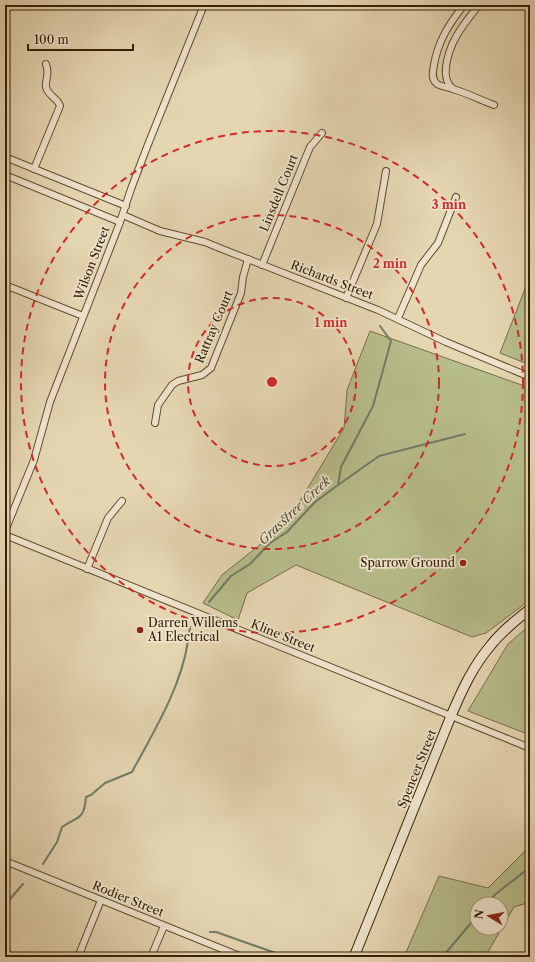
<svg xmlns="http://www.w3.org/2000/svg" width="535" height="962" viewBox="0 0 535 962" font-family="'Libre Caslon Text',serif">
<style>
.green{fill:#b7bd8a;stroke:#766f48;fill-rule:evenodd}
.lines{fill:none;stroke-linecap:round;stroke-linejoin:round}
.stream{stroke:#707d67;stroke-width:2}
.street-casing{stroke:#624e30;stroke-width:8}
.secondary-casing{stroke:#362105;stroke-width:11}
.street{stroke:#eee4cd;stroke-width:6}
.secondary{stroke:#eee4cd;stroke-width:9}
.ring{fill:none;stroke:#d62828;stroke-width:2;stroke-dasharray:7 5}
.poi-dot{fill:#8f2418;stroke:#eee4cd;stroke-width:1.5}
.labels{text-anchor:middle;stroke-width:3.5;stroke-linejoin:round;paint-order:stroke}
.street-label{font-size:12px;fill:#362105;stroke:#eee4cd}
.poi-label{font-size:12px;fill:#362105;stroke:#eee4cd;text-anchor:end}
.water-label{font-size:13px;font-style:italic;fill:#534f36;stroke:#eee4cd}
.centre{fill:#d62828;stroke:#eee4cd;stroke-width:2}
.ring-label{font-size:12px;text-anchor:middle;font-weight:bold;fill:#d62828;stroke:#eee4cd;stroke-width:3.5;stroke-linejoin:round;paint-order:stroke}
</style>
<rect width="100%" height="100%" fill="#e5d6b2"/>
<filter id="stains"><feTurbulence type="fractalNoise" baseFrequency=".005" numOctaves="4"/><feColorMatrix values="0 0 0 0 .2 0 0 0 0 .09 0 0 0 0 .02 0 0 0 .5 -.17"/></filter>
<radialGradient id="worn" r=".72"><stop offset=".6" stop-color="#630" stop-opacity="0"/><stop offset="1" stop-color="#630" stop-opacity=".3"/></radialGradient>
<g class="green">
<polygon points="530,276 530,365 500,353"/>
<polygon points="370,331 530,388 530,600 486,633 472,637 296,565 247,593 238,620 203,603 222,575 286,524 344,428 347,390"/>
<polygon points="530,625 530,735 468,711 508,644"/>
<path d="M 530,846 L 530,902 L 514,907 L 485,957 L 404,957 L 439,876 L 488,888 ZM 477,904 L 501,904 L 501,928 L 477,928 Z"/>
</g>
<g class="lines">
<g class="stream">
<polyline points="338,485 379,456 465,434"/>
<polyline points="209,602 231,576 250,564 270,543 287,532 315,502 338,485 341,467 373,406 391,341 380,326"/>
<polyline points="189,634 190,627"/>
<path d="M 43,864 L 57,842 L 62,827 C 79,816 84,820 86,797 L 91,795 L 105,783 L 132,772 C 154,731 181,688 188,641"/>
<path d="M 486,904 C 499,888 516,881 530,866"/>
<polyline points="5,905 23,884"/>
<polyline points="210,932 216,932 287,957"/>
<polyline points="440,957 444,955 477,916"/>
</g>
<defs>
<g id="street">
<path d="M 464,5 C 449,24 438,41 434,65 C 433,71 431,78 436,83 C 440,87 448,87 453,89 C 467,93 480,100 494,105"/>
<path d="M 453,89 C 446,83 445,76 446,67 C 449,41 464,24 479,5"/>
<polyline points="5,157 126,206"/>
<path d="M 34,169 L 60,106 C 58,98 48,96 46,87 C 45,79 50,75 46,64"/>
<polyline points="5,175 120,222"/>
<polyline points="123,215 160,231 205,242 222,249 378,310 446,342 530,377"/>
<polyline points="262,265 310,147 322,133"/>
<polyline points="5,285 83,316"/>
<polyline points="346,298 377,224 386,171"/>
<polyline points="398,318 421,265 438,243 456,197"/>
<polyline points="155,423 158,405 172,385 178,381 202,375 211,368 241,293 243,277 248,259"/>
<polyline points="5,531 34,460 50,402 119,225 131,189 147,147 204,5"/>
<polyline points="5,535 530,748"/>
<polyline points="87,569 108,518 122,501"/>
<polyline points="5,861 242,957"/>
<polyline points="5,949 10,957"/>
<polyline points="78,957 101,900"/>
<polyline points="151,957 164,926"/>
</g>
<path id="secondary" d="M 354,957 L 451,716 C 462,690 473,666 491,645 C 502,631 516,620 530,609"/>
</defs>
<use href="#street" class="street-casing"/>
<use href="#secondary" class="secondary-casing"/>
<use href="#street" class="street"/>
<use href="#secondary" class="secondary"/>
</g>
<g class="ring">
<circle cx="272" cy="382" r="84"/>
<circle cx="272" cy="382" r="167"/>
<circle cx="272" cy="382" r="251"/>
</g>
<g class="poi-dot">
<circle cx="463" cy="563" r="4"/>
<circle cx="140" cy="630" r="4"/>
</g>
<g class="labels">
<g class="street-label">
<text transform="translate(279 193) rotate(-68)" y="4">Linsdell Court</text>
<text transform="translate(92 263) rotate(-69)" y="4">Wilson Street</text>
<text transform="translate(332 280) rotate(21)" y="4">Richards Street</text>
<text transform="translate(214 327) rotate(-67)" y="4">Rattray Court</text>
<text transform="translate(283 636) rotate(22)" y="4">Kline Street</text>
<text transform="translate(417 769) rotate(-68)" y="4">Spencer Street</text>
<text transform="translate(128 899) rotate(22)" y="4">Rodier Street</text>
</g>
<g class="poi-label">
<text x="455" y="567">Sparrow Ground</text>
<text x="148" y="627" text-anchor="start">Darren Willems<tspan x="148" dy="14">A1 Electrical</tspan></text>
</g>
<g class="water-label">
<text transform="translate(294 510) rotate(-43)" y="5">Grasstree Creek</text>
</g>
</g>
<circle cx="272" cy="382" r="6" class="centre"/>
<g class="ring-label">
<text x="449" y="209">3 min</text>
<text x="390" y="268">2 min</text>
<text x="331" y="327">1 min</text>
</g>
<rect width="535" height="962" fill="none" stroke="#e5d6b2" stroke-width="20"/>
<rect x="6" y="6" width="523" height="950" fill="none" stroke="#362105" stroke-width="2"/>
<rect x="10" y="10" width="515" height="942" fill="none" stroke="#362105"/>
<g transform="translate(489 916) rotate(280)"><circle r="19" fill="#eee4cd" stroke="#a4967d"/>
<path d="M0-3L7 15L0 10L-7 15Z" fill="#8f2418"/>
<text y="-6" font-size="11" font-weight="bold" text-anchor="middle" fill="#362105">N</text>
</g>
<path d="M28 44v6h105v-6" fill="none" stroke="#362105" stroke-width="2"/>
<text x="34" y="44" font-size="12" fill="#362105" stroke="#eee4cd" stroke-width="3" paint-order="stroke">100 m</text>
<rect width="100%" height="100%" filter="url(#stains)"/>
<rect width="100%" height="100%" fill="url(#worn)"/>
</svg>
